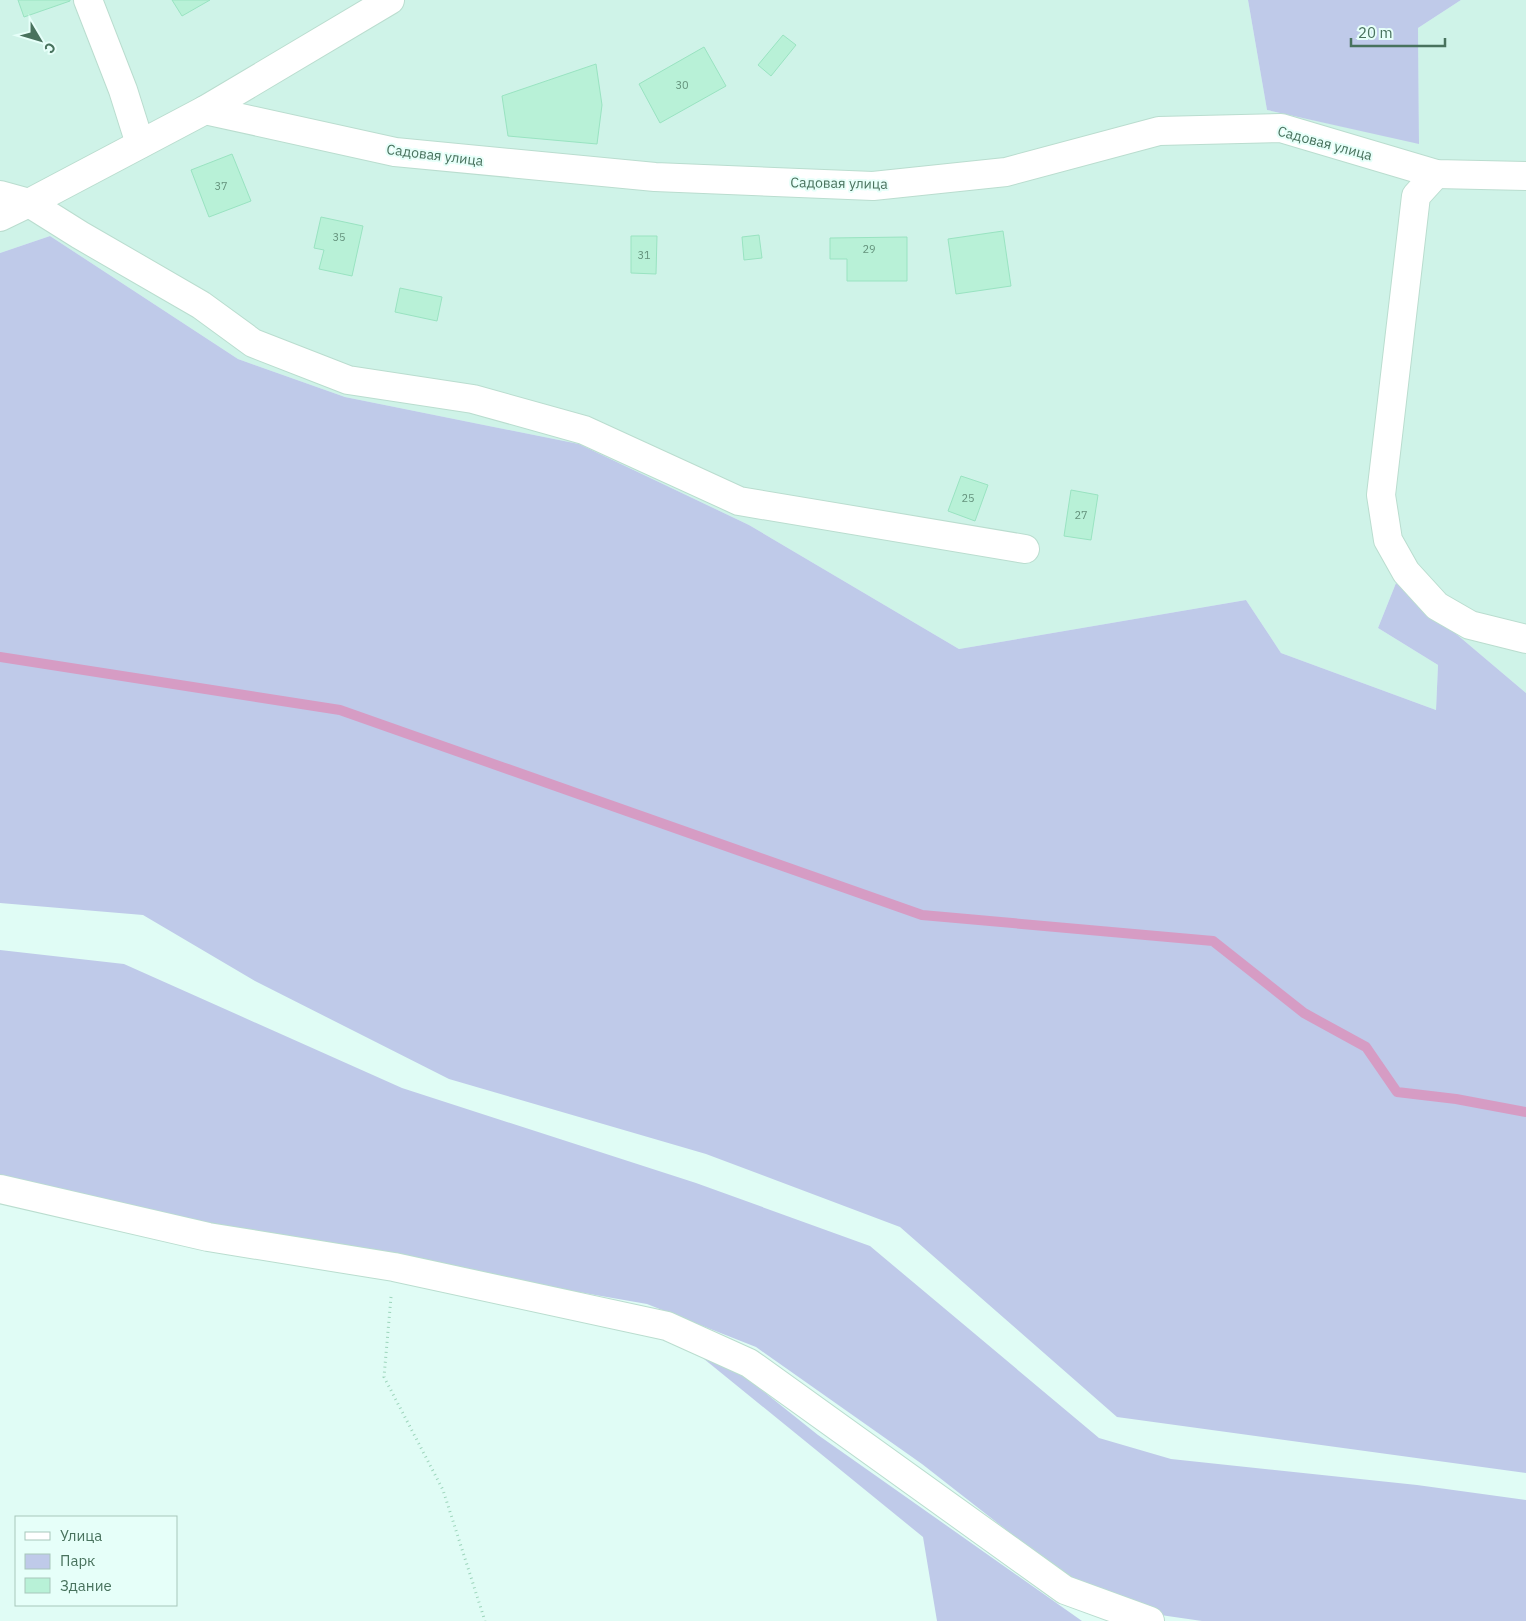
<svg xmlns="http://www.w3.org/2000/svg" width="1526" height="1621" viewBox="0 0 1526 1621" font-family="'IBM Plex Sans',sans-serif">
<style>
.residential{fill:#cff3e8}
.green{fill:#bfcae9}
.lines{fill:none;stroke-linecap:round;stroke-linejoin:round}
.stream{stroke:#d69cc4;stroke-width:10}
.building{fill:#b8f1d7;stroke:#99e3c1}
.minor-casing{stroke:#baddcf;stroke-width:30}
.path{stroke:#9cd5bb;stroke-width:3;stroke-dasharray:1 4;stroke-linecap:butt}
.minor{stroke:#fff;stroke-width:28}
.labels{text-anchor:middle;stroke-width:4;stroke-linejoin:round;paint-order:stroke}
.number-label{font-size:11px;fill:#64927c}
.street-label{font-size:14px;fill:#48725d;stroke:#e6fff9}
</style>
<rect width="100%" height="100%" fill="#e0fcf5"/>
<polygon class="residential" points="0,0 1248,0 1267,110 1419,143 1418,28 1461,0 1526,0 1526,693 1396,583 1378,628 1438,665 1436,710 1281,653 1246,600 959,649 749,525 579,444 345,397 238,359 50,236 0,253"/>
<g class="green">
<polygon points="1248,0 1461,0 1418,28 1419,144 1267,110"/>
<polygon points="50,236 238,359 345,397 579,444 749,525 959,649 1246,600 1281,653 1436,710 1438,665 1378,628 1396,583 1526,693 1526,1473 1117,1417 900,1227 706,1154 449,1079 255,981 143,915 0,903 0,253"/>
<polygon points="0,950 124,964 402,1088 696,1183 870,1246 1099,1438 1171,1459 1417,1485 1526,1500 1526,1621 1202,1621 1126,1610 1050,1564 922,1464 756,1347 647,1304 331,1249 0,1179"/>
<polygon points="693,1350 744,1376 818,1435 1082,1621 937,1621 923,1537"/>
</g>
<g class="lines">
<polyline class="stream" points="0,657 340,710 922,915 1213,941 1304,1013 1366,1047 1397,1092 1456,1099 1526,1112"/>
</g>
<g class="building">
<polygon points="18,0 70,0 70,1 24,17"/>
<polygon points="172,0 210,0 182,16"/>
<polygon points="783,35 796,45 771,76 758,65"/>
<polygon points="704,47 726,86 660,123 639,84"/>
<polygon points="596,64 602,105 597,144 508,136 502,96"/>
<polygon points="232,154 251,201 209,217 191,170"/>
<polygon points="321,217 363,226 352,276 319,269 324,250 314,248"/>
<polygon points="1003,231 1011,286 956,294 948,239"/>
<polygon points="759,235 762,258 744,260 742,237"/>
<polygon points="631,236 657,236 656,274 631,273"/>
<polygon points="907,237 907,281 847,281 847,259 830,259 830,238"/>
<polygon points="400,288 442,297 437,321 395,312"/>
<polygon points="961,476 988,485 975,521 948,511"/>
<polygon points="1071,490 1098,495 1091,540 1064,536"/>
</g>
<g class="lines">
<defs>
<g id="minor">
<polyline points="88,0 123,90 140,144"/>
<polyline points="205,110 395,152 655,177 873,186 1006,172 1159,131 1281,128 1436,174 1526,176"/>
<polyline points="1436,174 1416,196 1381,495 1388,540 1406,572 1437,606 1470,625 1526,639"/>
<polyline points="0,195 29,203 80,235 201,305 253,343 348,380 473,399 584,430 739,501 1025,549"/>
<polyline points="0,217 29,203 205,110 390,0"/>
<polyline points="0,1189 208,1237 394,1267 667,1326 749,1363 1065,1590 1150,1621"/>
</g>
</defs>
<use href="#minor" class="minor-casing"/>
<polyline class="path" points="391,1297 384,1377 443,1490 485,1621"/>
<use href="#minor" class="minor"/>
</g>
<g class="labels">
<g class="number-label">
<text x="682" y="89">30</text>
<text x="221" y="190">37</text>
<text x="339" y="241">35</text>
<text x="869" y="253">29</text>
<text x="644" y="259">31</text>
<text x="968" y="502">25</text>
<text x="1081" y="519">27</text>
</g>
<g class="street-label">
<text transform="translate(1325 143) rotate(15)" y="5">Садовая улица</text>
<text transform="translate(435 155) rotate(7)" y="5">Садовая улица</text>
<text transform="translate(839 183) rotate(1)" y="5">Садовая улица</text>
</g>
</g>
<rect x="15" y="1516" width="162" height="90" fill="#e6fff9" stroke="#a7c7bb"/>
<rect x="25" y="1532" width="25" height="8" fill="#ffffff" stroke="#a7c7bb"/>
<text x="60" y="1541" font-size="15" fill="#48725d">Улица</text>
<rect x="25" y="1554" width="25" height="15" fill="#bfcae9" stroke="#a7c7bb"/>
<text x="60" y="1566" font-size="15" fill="#48725d">Парк</text>
<rect x="25" y="1578" width="25" height="15" fill="#b8f1d7" stroke="#a7c7bb"/>
<text x="60" y="1591" font-size="15" fill="#48725d">Здание</text>
<g transform="translate(40 40) rotate(128)" stroke="#e6fff9" stroke-width="4" paint-order="stroke">
<path d="M0-4L9 19L0 12L-9 19Z" fill="#48725d"/>
<text y="-8" font-size="14" font-weight="bold" text-anchor="middle" fill="#48725d">С</text>
</g>
<path d="M1351 38v8h94v-8" fill="none" stroke="#48725d" stroke-width="2.5"/>
<text x="1358" y="38" font-size="15" fill="#48725d" stroke="#e6fff9" stroke-width="4" paint-order="stroke">20 m</text>
</svg>
